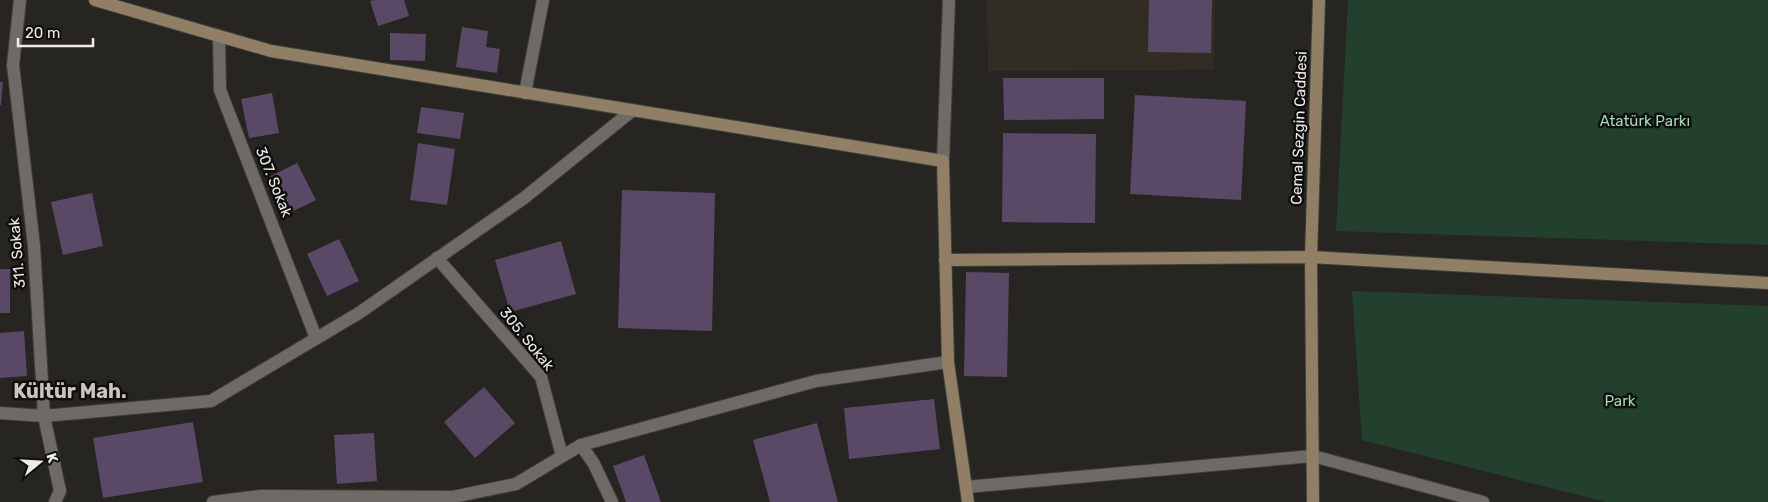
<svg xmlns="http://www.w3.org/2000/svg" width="1768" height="502" viewBox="0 0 1768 502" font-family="Rubik,sans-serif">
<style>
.built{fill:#322d24}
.green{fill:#23402e}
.building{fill:#594966}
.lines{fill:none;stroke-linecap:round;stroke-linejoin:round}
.street-casing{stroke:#413f3c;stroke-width:14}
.secondary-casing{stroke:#413f3c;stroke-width:14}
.street{stroke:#6e6b67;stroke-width:12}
.secondary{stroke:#907f65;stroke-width:12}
.labels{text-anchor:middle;stroke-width:5;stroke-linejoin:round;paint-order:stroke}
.park-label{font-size:15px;fill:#9fdab4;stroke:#0f0e0c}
.street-label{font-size:15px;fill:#edece9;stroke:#0f0e0c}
.district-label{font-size:20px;font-weight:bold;fill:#c9c6c1;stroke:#0f0e0c}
</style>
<rect width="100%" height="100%" fill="#272521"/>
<polygon class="built" points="987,0 1215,0 1214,70 988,71"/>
<g class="green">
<polygon points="1348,0 1768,0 1768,245 1336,231"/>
<polygon points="1352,291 1768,306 1768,502 1606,502 1362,440"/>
</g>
<g class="building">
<polygon points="374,0 404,0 409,16 378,26 370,1"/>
<polygon points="1149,0 1212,0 1211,53 1148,52"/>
<polygon points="462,27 488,31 486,47 500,49 497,73 456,67"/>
<polygon points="390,33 426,34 425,61 390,60"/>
<polygon points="1003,78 1104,78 1104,119 1004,120"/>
<polygon points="0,82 3,82 1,105 0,105"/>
<polygon points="272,93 279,133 249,138 241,99"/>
<polygon points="1135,95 1246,101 1241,200 1130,194"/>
<polygon points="421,107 464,113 460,139 417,133"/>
<polygon points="1003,133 1096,134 1095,223 1002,222"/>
<polygon points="418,143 455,149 447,205 410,200"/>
<polygon points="297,163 316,200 287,214 269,177"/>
<polygon points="622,190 715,193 712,331 618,328"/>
<polygon points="92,193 103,246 63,255 51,202"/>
<polygon points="339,239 359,281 327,296 307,254"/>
<polygon points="561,241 576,294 510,312 495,260"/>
<rect x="0" y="269" width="10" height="44"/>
<polygon points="966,272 1009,273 1007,377 964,376"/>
<polygon points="24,331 27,376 0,378 0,333"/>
<polygon points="484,387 515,423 475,458 444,422"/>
<polygon points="934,399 940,449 849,459 844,408"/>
<polygon points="193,422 203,482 103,498 93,438"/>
<polygon points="817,423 838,502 770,502 753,440"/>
<polygon points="374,433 377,481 337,484 334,435"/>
<polygon points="644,455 661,502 626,502 613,466"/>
</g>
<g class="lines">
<defs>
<g id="street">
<polyline points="20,0 13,65 34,246 44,416 60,491 55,502"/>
<polyline points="219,36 220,90 316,338"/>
<polyline points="525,93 543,0"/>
<polyline points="943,161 949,0"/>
<polyline points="437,258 541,377 562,456"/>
<polyline points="0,413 44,416 211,401 359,313 524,198 633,110"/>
<polyline points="581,445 594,464 612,502"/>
<polyline points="966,487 1313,456 1483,502"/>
<polyline points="213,502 261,496 453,497 516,484 581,445 816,381 948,362"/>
</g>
<g id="secondary">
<polyline points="95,0 271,51 943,161 948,362 968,502"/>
<polyline points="945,260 1311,257 1768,283"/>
<polyline points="1313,502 1311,257 1319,0"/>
</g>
</defs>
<use href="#street" class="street-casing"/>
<use href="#secondary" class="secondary-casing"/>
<use href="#street" class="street"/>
<use href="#secondary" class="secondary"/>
</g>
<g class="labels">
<g class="park-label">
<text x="1645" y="126">Atatürk Parkı</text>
<text x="1620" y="406">Park</text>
</g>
<g class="street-label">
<text transform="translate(1299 128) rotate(-88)" y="5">Cemal Sezgin Caddesi</text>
<text transform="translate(274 182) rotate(68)" y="5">307. Sokak</text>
<text transform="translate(17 253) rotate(-95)" y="5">311. Sokak</text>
<text transform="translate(527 339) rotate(51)" y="5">305. Sokak</text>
</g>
<g class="district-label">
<text x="70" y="398">Kültür Mah.</text>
</g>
</g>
<g transform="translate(40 462) rotate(72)" stroke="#0f0e0c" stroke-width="4" paint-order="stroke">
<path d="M0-4L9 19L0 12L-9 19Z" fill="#edece9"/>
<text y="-8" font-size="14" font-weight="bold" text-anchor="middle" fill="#edece9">K</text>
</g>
<path d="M18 38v8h75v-8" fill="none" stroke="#edece9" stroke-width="2.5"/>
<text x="25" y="38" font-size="15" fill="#edece9" stroke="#0f0e0c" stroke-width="4" paint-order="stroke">20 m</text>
</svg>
